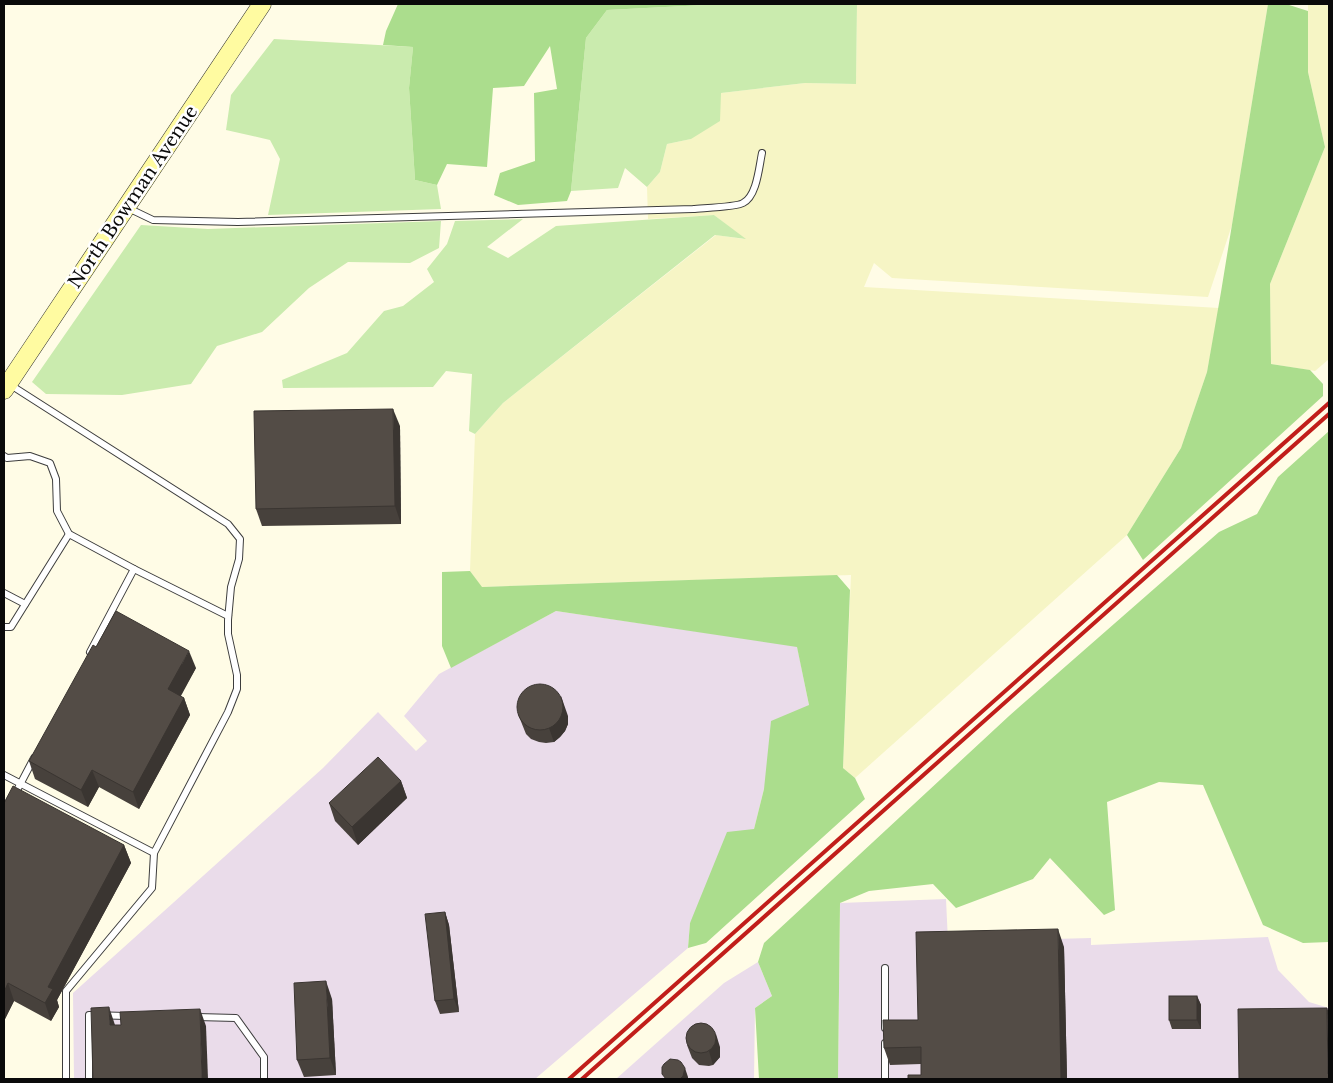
<svg xmlns="http://www.w3.org/2000/svg" width="1333" height="1083" viewBox="0 0 1333 1083" font-family="'Libre Baskerville',serif">
<style>
.industrial{fill:#eadcea}
.farmland{fill:#f6f5c5}
.green{fill:#caebae}
.forest{fill:#abdd8d}
.lines{fill:none;stroke-linecap:round;stroke-linejoin:round}
.lane-casing{stroke:#3d3d3d;stroke-width:8}
.secondary-casing{stroke:#2c2c2c;stroke-width:19}
.lane{stroke:#fff;stroke-width:6}
.secondary{stroke:#fffba1;stroke-width:18}
.rail{stroke:#c11e1a;stroke-width:4}
.wall{fill:#47413c}
.shaded-wall{fill:#3a3531}
.building{fill:#534c46;stroke:#3a3531}
.labels{text-anchor:middle;stroke-width:5;stroke-linejoin:round;paint-order:stroke}
.street-label{font-size:18px;fill:#0a0a0a;stroke:#fff}
</style>
<rect width="100%" height="100%" fill="#fffce6"/>
<g class="industrial">
<polygon points="556,611 797,646 809,705 764,789 754,829 690,923 688,948 535,1079 74,1079 73,993 323,768 378,712 416,751 427,741 404,716 439,674"/>
<polygon points="946,899 948,942 1091,938 1091,945 1268,937 1278,970 1309,1002 1329,1008 1329,1079 838,1079 840,903"/>
<polygon points="758,962 772,996 755,1008 754,1079 616,1079 724,983"/>
</g>
<g class="farmland">
<polygon points="857,4 1268,4 1232,225 1208,297 892,278 874,263 864,287 1219,308 1207,372 1181,448 1127,535 855,778 843,768 851,575 481,587 470,571 475,434 503,403 716,235 744,239 714,215 648,219 647,187 660,172 667,144 691,139 721,93 805,83 856,84"/>
<polygon points="1308,4 1329,4 1329,359 1315,371 1271,364 1270,284 1325,147 1308,72"/>
</g>
<g class="green">
<polygon points="724,4 857,4 856,84 805,83 721,93 720,121 691,139 667,144 660,172 647,187 625,168 618,188 571,191 586,38 607,10"/>
<polygon points="274,39 413,47 409,88 415,180 437,185 441,209 268,215 280,159 270,140 226,130 231,95"/>
<polygon points="714,215 746,239 715,235 503,403 475,434 469,431 472,374 446,371 433,387 283,388 282,380 347,353 384,311 403,306 434,282 427,269 447,244 455,221 523,219 487,247 508,258 556,226"/>
<polygon points="441,221 439,248 410,263 348,262 309,288 262,332 217,346 191,384 122,395 46,394 32,382 141,225 208,229"/>
</g>
<g class="forest">
<polygon points="398,4 724,4 607,10 586,38 571,191 567,201 518,205 494,195 500,173 535,161 534,93 557,89 550,46 524,86 493,88 487,167 447,164 437,185 415,180 409,88 413,47 383,45 386,31"/>
<polygon points="1268,4 1286,4 1308,11 1308,72 1325,147 1270,284 1271,364 1310,370 1323,384 1323,396 1143,560 1127,535 1181,448 1207,372 1221,292"/>
<polygon points="1329,431 1329,942 1303,943 1263,925 1203,785 1159,782 1107,802 1115,910 1104,915 1050,858 1033,879 956,908 933,884 869,891 840,903 838,1079 759,1079 755,1008 772,996 758,962 764,943 1009,716 1219,532 1257,514 1278,477"/>
<polygon points="470,571 482,587 837,575 850,590 843,768 855,778 865,799 706,943 688,948 690,923 727,832 754,829 764,789 771,721 809,705 797,647 556,611 451,668 442,646 442,572"/>
</g>
<g class="lines">
<defs>
<g id="lane">
<path d="M 128,208 L 153,220 L 238,222 L 693,209 C 702,208 737,207 743,203 C 757,196 759,167 762,153"/>
<polyline points="4,456 7,458 30,456 50,463 56,479 57,511 69,534 134,569 228,616"/>
<polyline points="4,593 25,604"/>
<polyline points="4,627 11,627 69,534"/>
<polyline points="90,652 134,569"/>
<polyline points="4,775 154,853 228,712 237,689 237,675 228,634 228,620 231,587 239,559 240,539 228,524 9,384"/>
<polyline points="14,796 34,758"/>
<polyline points="197,1017 236,1018 264,1057 264,1079"/>
<polyline points="885,1028 885,968"/>
<polyline points="66,1079 66,991 152,888 154,853"/>
<polyline points="89,1079 89,1015 127,1016"/>
<polyline points="885,1079 885,1043"/>
</g>
<polyline id="secondary" points="4,390 262,4"/>
</defs>
<use href="#lane" class="lane-casing"/>
<use href="#secondary" class="secondary-casing"/>
<use href="#lane" class="lane"/>
<use href="#secondary" class="secondary"/>
<g class="rail">
<polyline points="569,1079 1329,403"/>
<polyline points="582,1079 1329,414"/>
</g>
</g>
<g class="wall">
<polygon points="400,426 401,524 262,526 256,509"/>
<polygon points="96,647 196,668 180,696 184,698 190,715 139,809 99,787 88,807 35,779 29,761"/>
<polygon points="518,714 568,716 568,724 565,731 560,737 554,742 546,743 539,742 531,739 526,734"/>
<polygon points="401,781 407,798 358,845 335,821 329,803"/>
<polygon points="4,803 124,845 131,863 57,1000 59,1007 51,1021 14,1001 4,1021"/>
<polygon points="445,912 449,925 459,1012 440,1014 435,1001"/>
<polygon points="1064,947 1067,1079 908,1079 921,1075 921,1064 890,1065 884,1048 918,1020"/>
<polygon points="1197,996 1201,1005 1201,1029 1172,1029 1169,1020"/>
<polygon points="332,999 336,1075 304,1077 297,1060"/>
<polygon points="687,1045 720,1047 720,1057 713,1065 709,1066 699,1065 692,1058"/>
</g>
<g class="shaded-wall">
<polygon points="393,409 400,426 401,524 395,506"/>
<polygon points="189,651 196,668 175,707 168,689"/>
<polygon points="561,696 568,716 568,724 565,731 560,737 554,742 549,728"/>
<polygon points="184,698 190,715 139,809 133,792"/>
<polygon points="92,770 99,787 88,807 81,790"/>
<polygon points="401,781 407,798 358,845 352,827"/>
<polygon points="124,845 131,863 57,1000 59,1007 51,1021 45,1003 48,987"/>
<polygon points="445,912 449,925 459,1012 454,999"/>
<polygon points="1058,929 1064,947 1067,1079 1061,1079"/>
<polygon points="326,981 332,999 336,1075 330,1058"/>
<polygon points="8,983 14,1001 4,1021 4,992"/>
<polygon points="1197,996 1201,1005 1201,1029 1197,1020"/>
<polygon points="109,1007 115,1025 116,1043 110,1025"/>
<polygon points="1327,1008 1329,1013 1329,1078 1328,1074"/>
<polygon points="200,1009 206,1026 208,1079 202,1079"/>
<polygon points="716,1034 720,1047 720,1057 713,1065 709,1051"/>
<polygon points="4,1050 5,1079 4,1079"/>
<polygon points="685,1068 688,1077 688,1079 680,1079"/>
</g>
<g class="building">
<polygon points="393,409 395,506 256,509 254,411"/>
<polygon points="116,611 189,651 168,689 184,698 133,792 92,770 81,790 29,761 93,645 96,647"/>
<circle cx="540" cy="707" r="23"/>
<polygon points="378,757 401,781 352,827 329,803"/>
<polygon points="13,786 124,845 48,987 53,989 45,1003 8,983 4,992 4,803"/>
<polygon points="445,912 454,999 435,1001 425,914"/>
<polygon points="1058,929 1061,1079 908,1079 908,1075 921,1075 921,1047 884,1048 883,1020 918,1020 916,932"/>
<polygon points="326,981 330,1058 297,1060 294,983"/>
<rect x="1169" y="996" width="28" height="24"/>
<polygon points="109,1007 110,1025 121,1025 120,1012 200,1009 202,1079 93,1079 91,1008"/>
<polygon points="1327,1008 1328,1074 1329,1074 1329,1079 1239,1079 1238,1009"/>
<circle cx="701" cy="1038" r="15"/>
<polygon points="670,1059 678,1060 681,1062 685,1068 683,1076 680,1079 666,1079 662,1074 662,1067 664,1064"/>
</g>
<g class="labels">
<g class="street-label">
<text transform="translate(133 197) rotate(-56)" y="6">North Bowman Avenue</text>
</g>
</g>
<rect width="1333" height="1083" fill="none" stroke="#0a0a0a" stroke-width="10"/>
</svg>
